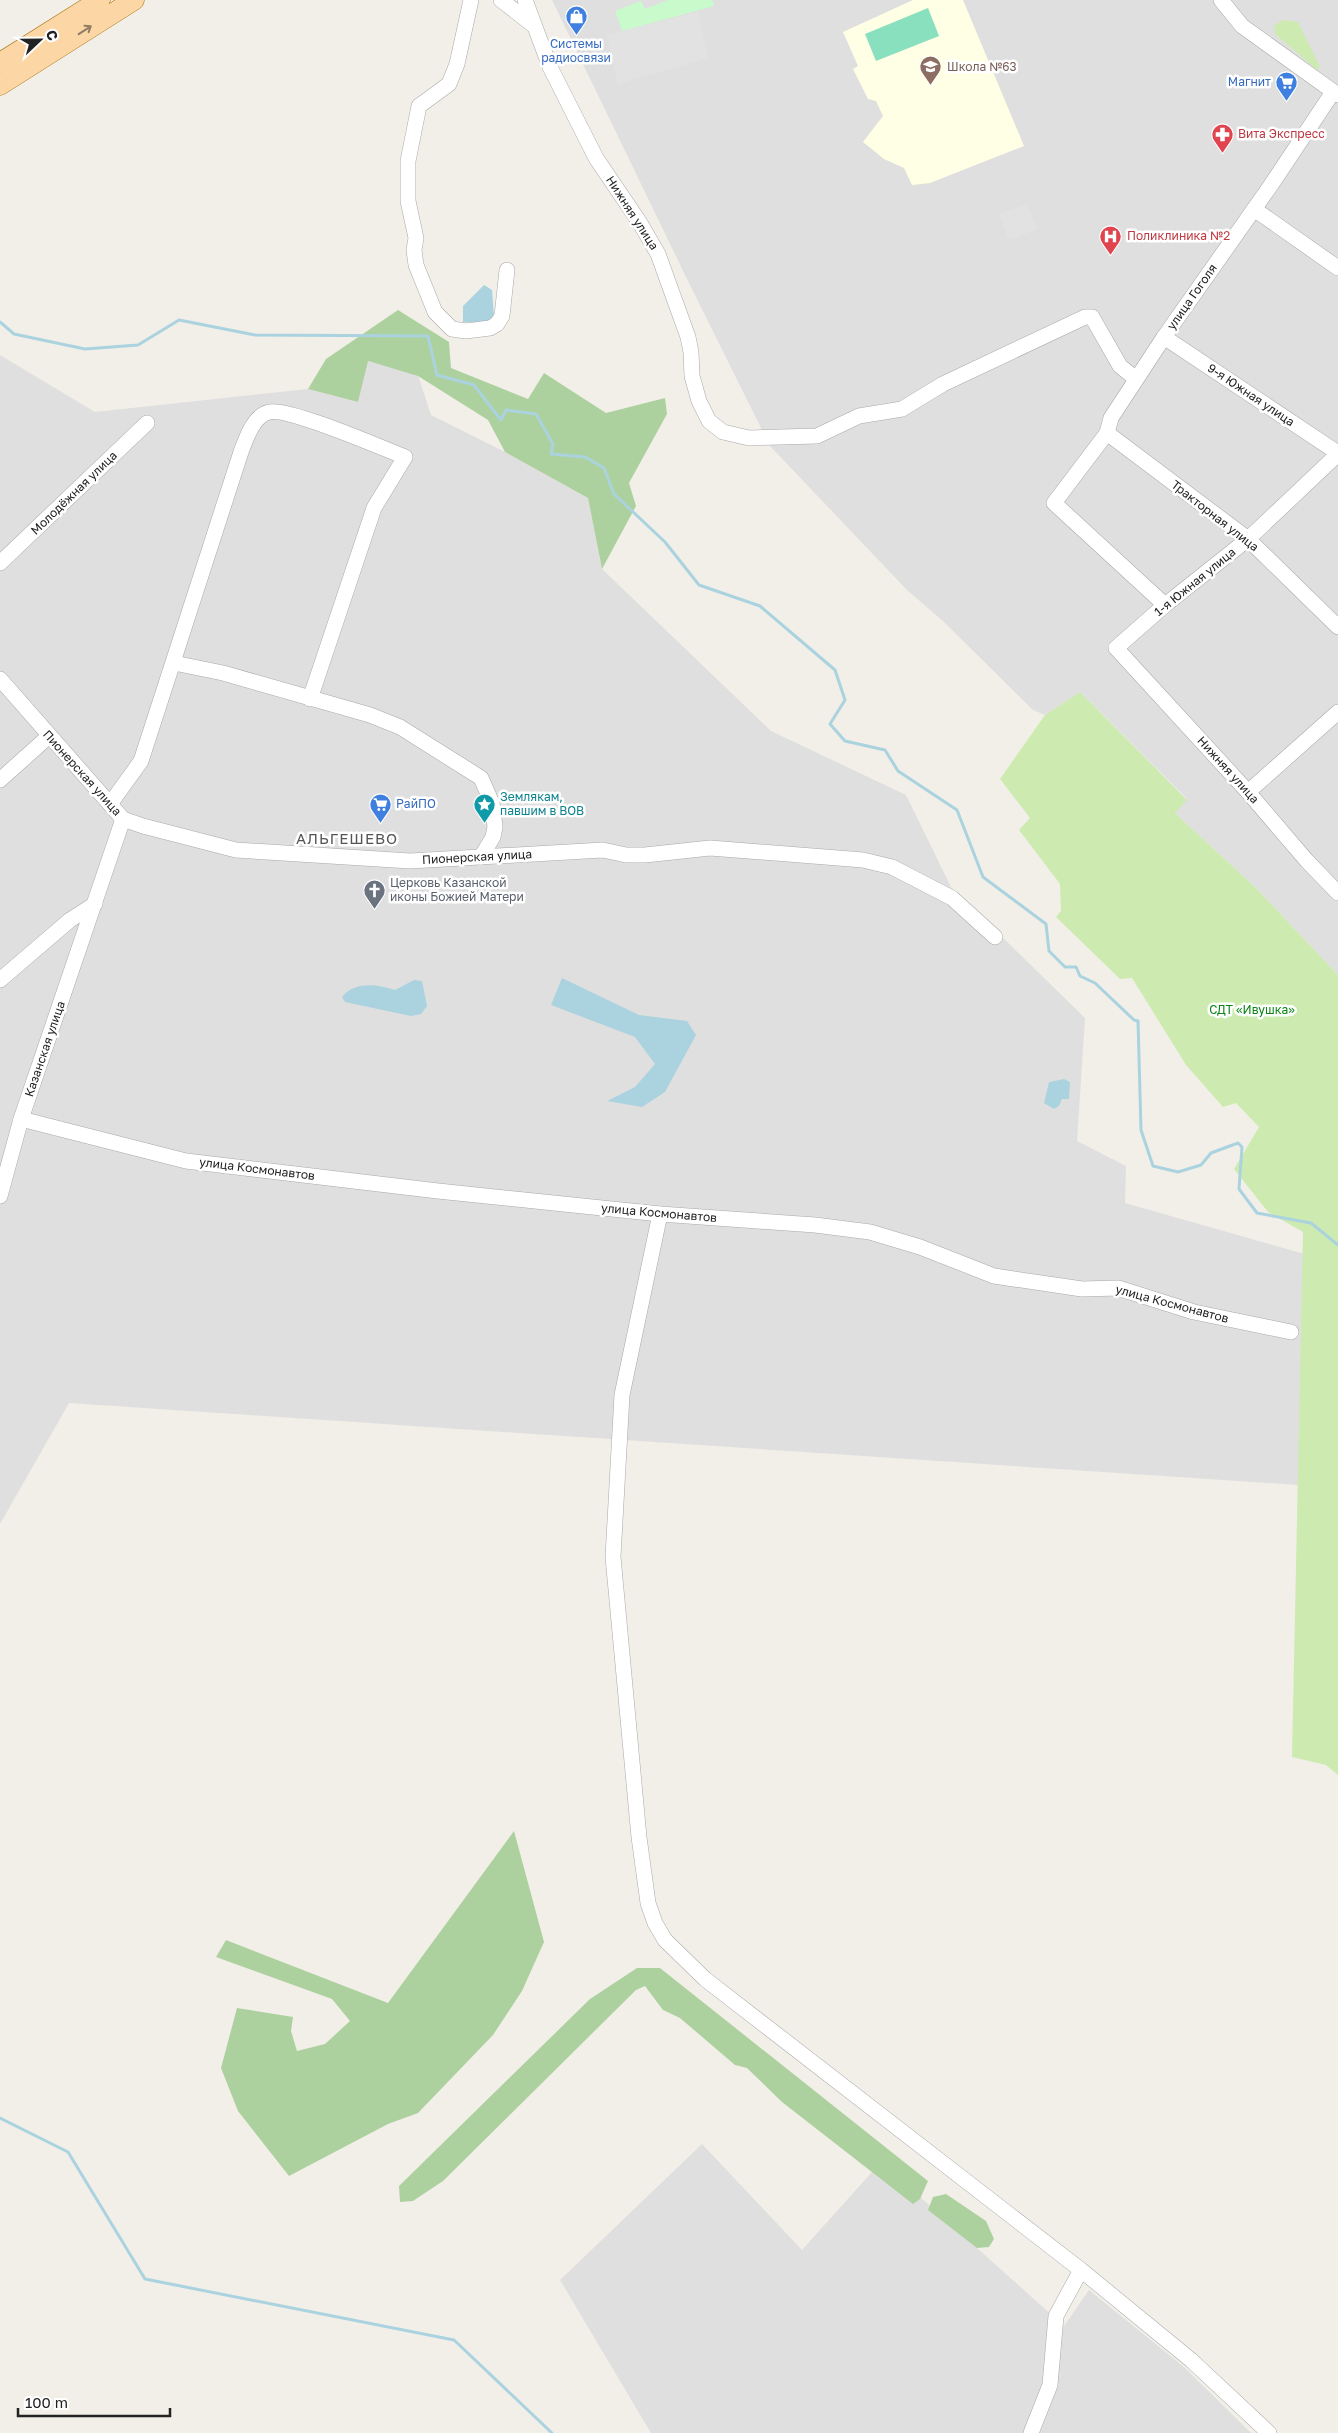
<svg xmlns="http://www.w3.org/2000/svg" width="1338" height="2433" viewBox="0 0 1338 2433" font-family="'Golos Text',sans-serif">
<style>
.residential{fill:#e0dfdf}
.education{fill:#ffffe5}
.grass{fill:#cdebb0}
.forest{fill:#add19e}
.park{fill:#c8facc}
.pitch{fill:#88e0be}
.parking{fill:#e2e2e2}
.water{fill:#aad3df}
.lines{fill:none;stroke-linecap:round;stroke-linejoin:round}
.stream{stroke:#aad3df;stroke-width:3}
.minor-casing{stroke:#a9a9a9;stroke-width:16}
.major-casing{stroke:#a06b00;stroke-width:21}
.minor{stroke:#fff;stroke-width:15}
.major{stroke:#fcd6a4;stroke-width:20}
.oneway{stroke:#8f7c63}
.labels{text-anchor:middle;stroke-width:5;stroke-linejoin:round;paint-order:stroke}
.shop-label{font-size:12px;fill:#366cbe;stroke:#fff}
.education-label{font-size:12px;fill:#785e54;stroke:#fff;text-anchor:start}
.health-label{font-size:12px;fill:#be3a42;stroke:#fff;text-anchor:start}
.street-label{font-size:12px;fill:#222;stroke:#fff}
.culture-label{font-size:12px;fill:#0d838f;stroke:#fff;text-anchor:start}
.worship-label{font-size:12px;fill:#5b616d;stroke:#fff;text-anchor:start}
.park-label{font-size:12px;fill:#0c8416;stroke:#fff}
.quarter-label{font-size:15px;letter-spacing:1px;fill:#555;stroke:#fff}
</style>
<rect width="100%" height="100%" fill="#f2efe9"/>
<g class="residential">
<polygon points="552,0 1338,0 1338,975 1256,888 1175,813 1187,799 1080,692 1045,715 1033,710 944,622 907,590 770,446 687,279"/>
<polygon points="0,355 95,412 308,389 358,402 367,361 418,375 431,415 505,452 588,498 602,569 771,731 906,795 951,887 1085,1018 1077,1141 1126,1166 1125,1203 1315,1257 1314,1486 69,1403 0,1524"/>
<polygon points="702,2144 802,2250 881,2162 1064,2326 1089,2290 1184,2367 1251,2433 651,2433 560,2280"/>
</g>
<polygon class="education" points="913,0 963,0 1024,146 930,183 912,185 904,168 884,159 863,142 883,116 876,101 868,99 853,69 858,66 843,32"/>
<g class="grass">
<polygon points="1283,20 1298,22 1320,67 1317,70 1275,34 1274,26"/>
<polygon points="1080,692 1187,800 1175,813 1256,888 1338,975 1338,1775 1326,1765 1292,1757 1303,1232 1268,1212 1234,1169 1259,1127 1236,1103 1223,1107 1186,1065 1132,978 1120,979 1056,917 1061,911 1060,884 1019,830 1030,818 1000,779 1045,715"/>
</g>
<g class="forest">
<polygon points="398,310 449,342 451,368 528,399 544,373 606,413 665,398 667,414 629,483 636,506 602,569 588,498 505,452 488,420 418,376 368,361 358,402 308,389 326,359"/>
<polygon points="514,1831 544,1942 522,1991 493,2035 418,2113 388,2124 289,2176 238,2111 221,2068 237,2008 293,2017 291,2031 297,2051 325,2044 350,2021 332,1999 216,1957 226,1940 388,2003"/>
<polygon points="637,1968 660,1968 928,2181 920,2199 913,2204 782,2102 747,2068 735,2065 680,2018 663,2010 645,1986 636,1990 443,2181 413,2201 400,2202 399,2186 590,1999"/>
<polygon points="946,2194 986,2221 994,2239 989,2247 977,2248 928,2210 933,2197"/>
</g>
<polygon class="park" points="668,0 712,0 714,6 622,31 615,11 641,1 645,9"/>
<polygon class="pitch" points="928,8 939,36 876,61 865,34"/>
<g class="parking">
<polygon points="698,12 708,58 618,84 607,35"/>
<polygon points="1027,204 1038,229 1009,240 999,214"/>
</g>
<g class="water">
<polygon points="484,285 492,290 494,316 484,323 463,322 463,306"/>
<polygon points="562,978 639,1015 687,1021 696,1035 665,1092 642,1107 607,1101 635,1087 655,1064 635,1037 551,1005"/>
<path d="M 414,980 L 422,981 L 427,1006 L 421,1014 L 411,1016 L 345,1002 L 342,997 C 354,981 378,984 395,990 Z"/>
<polygon points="1064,1079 1070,1082 1069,1099 1062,1099 1059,1106 1054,1109 1044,1103 1049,1082"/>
</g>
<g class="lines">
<g class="stream">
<polyline points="0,322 14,334 85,349 138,345 179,320 255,335 428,336 437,375 474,385 501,420 506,410 536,414 553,444 551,454 585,457 604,468 614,494 665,542 699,585 760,606 835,670 845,700 830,724 845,741 885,750 898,771 957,810 983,877 1046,924 1049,951 1065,967 1076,967 1080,976 1095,983 1134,1020 1138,1021 1141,1130 1153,1166 1178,1172 1201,1165 1211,1153 1238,1143 1242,1147 1239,1189 1257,1213 1311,1223 1338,1245"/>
<polyline points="0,2118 68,2152 145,2279 454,2340 552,2433"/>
</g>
<defs>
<g id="minor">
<polyline points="471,0 457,64 449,84 419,106 408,161 408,201 416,238 414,250 416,265 435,312 452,329 466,331 490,328 497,324 502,316 507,270"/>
<polyline points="501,0 533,25"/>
<polyline points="525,0 550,67 596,158 640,223 658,254 688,337 691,352 692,376 699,401 709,421 723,432 749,438 817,436 859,416 902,409 943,384 1085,317 1092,317 1120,366 1136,379"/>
<polyline points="1221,0 1242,26 1338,95"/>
<polyline points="1254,209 1338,268"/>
<polyline points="1164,337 1338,453"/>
<polyline points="1107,433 1248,539 1338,627"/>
<polyline points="1338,454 1248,539 1165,605 1116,648 1248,792 1307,861 1338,893"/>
<polyline points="0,563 147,423"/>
<polyline points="1165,605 1054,503 1107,433 1111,418 1164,337 1271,185 1333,92"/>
<polyline points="174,663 223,673 370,715 400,727 481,778 492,803 495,827 493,837 481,857"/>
<polyline points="0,679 123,819 143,826 236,850 410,861 603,850 626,855 645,855 710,848 863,860 892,867 952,898 995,937"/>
<polyline points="0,780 49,736"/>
<polyline points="1248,792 1338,712"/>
<path d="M 110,804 L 141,761 L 241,452 C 246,439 253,416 269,412 C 288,407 382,448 405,457 L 374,508 L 310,699"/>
<polyline points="0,980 70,920 95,904"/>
<polyline points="21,1119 186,1161 438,1191 660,1214 815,1225 870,1232 920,1247 994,1276 1082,1289 1118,1288 1194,1312 1291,1332"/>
<polyline points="0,1196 21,1119 123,819"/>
<polyline points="660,1214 622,1395 613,1557 639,1837 648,1903 655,1923 665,1940 705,1979 1081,2270 1191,2360 1269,2433"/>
<polyline points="1031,2433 1050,2385 1056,2316 1081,2270"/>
</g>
<g id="major">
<polyline points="0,63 100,0"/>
<polyline points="0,85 134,0"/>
</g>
</defs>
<use href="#minor" class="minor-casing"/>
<use href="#major" class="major-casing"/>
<use href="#minor" class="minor"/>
<use href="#major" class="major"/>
</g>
<defs><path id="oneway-shaft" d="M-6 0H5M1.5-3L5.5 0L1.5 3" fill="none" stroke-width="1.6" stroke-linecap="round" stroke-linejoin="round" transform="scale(1.25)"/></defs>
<use class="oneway" href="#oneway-shaft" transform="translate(85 30) rotate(-33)"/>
<defs>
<symbol id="shop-pin" viewBox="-11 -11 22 30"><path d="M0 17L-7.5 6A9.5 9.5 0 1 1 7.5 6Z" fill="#3f7fe0" stroke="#fff"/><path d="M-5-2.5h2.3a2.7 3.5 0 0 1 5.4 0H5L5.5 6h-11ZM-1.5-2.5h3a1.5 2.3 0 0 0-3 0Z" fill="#fff"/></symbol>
<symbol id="school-pin" viewBox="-11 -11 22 30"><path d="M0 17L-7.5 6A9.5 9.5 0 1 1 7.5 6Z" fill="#8d6e63" stroke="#fff"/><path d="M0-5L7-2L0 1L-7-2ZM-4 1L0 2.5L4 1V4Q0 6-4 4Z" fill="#fff"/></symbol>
<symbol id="supermarket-pin" viewBox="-11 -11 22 30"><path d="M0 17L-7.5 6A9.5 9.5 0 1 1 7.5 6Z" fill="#3f7fe0" stroke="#fff"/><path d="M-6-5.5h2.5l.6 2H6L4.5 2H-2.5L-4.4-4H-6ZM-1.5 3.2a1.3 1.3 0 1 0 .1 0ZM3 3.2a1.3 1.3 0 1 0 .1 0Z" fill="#fff"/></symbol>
<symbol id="pharmacy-pin" viewBox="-11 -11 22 30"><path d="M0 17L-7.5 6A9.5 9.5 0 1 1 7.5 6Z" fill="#e0444e" stroke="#fff"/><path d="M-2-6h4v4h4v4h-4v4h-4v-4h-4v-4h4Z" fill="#fff"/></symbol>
<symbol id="hospital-pin" viewBox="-11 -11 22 30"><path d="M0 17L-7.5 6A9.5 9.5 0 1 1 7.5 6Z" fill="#e0444e" stroke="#fff"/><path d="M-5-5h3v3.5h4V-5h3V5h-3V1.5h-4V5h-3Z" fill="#fff"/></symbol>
<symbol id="sight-pin" viewBox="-11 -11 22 30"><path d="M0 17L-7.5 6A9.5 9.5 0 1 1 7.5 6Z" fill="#0f9aa8" stroke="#fff"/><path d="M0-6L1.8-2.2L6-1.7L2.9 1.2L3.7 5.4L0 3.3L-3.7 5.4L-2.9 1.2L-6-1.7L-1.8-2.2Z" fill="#fff"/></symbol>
<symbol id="church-pin" viewBox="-11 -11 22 30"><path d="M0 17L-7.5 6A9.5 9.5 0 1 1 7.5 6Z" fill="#6b7280" stroke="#fff"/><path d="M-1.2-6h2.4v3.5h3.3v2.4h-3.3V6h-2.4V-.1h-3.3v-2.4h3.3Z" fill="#fff"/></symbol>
</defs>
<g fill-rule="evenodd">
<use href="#shop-pin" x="564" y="4" width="25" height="34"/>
<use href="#school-pin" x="918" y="54" width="25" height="34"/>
<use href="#supermarket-pin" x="1274" y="70" width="25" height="34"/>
<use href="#pharmacy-pin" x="1210" y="122" width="25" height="34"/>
<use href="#hospital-pin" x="1098" y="224" width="25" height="34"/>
<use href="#supermarket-pin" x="368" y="792" width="25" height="34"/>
<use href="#sight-pin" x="472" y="792" width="25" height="34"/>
<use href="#church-pin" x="362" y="878" width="25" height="34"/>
</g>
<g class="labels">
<g class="shop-label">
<text x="576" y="48">Системы<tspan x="576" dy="14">радиосвязи</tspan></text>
<text x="1271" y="86" text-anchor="end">Магнит</text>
<text x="396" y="808" text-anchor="start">РайПО</text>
</g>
<g class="education-label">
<text x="947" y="71">Школа №63</text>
</g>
<g class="health-label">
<text x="1238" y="138">Вита Экспресс</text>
<text x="1127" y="240">Поликлиника №2</text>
</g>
<g class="street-label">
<text transform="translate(632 213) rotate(57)" y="4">Нижняя улица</text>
<text transform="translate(1192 297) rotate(-55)" y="4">улица Гоголя</text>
<text transform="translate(1251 395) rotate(34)" y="4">9-я Южная улица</text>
<text transform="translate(74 493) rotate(-44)" y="4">Молодёжная улица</text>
<text transform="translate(1215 516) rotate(38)" y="4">Тракторная улица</text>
<text transform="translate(1195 582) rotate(-39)" y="4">1-я Южная улица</text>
<text transform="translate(1228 770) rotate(48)" y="4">Нижняя улица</text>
<text transform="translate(82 773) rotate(48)" y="4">Пионерская улица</text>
<text transform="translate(477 857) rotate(-3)" y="4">Пионерская улица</text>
<text transform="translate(45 1049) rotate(-71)" y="4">Казанская улица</text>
<text transform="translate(257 1169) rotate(7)" y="4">улица Космонавтов</text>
<text transform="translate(659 1213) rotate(5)" y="4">улица Космонавтов</text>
<text transform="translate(1172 1304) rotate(15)" y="4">улица Космонавтов</text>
</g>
<g class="culture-label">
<text x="500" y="801">Землякам,<tspan x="500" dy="14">павшим в ВОВ</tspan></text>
</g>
<g class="worship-label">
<text x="390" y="887">Церковь Казанской<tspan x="390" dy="14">иконы Божией Матери</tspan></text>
</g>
<g class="park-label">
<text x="1252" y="1014">СДТ «Ивушка»</text>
</g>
<g class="quarter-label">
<text x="347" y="844">АЛЬГЕШЕВО</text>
</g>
</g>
<g transform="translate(40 40) rotate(68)" stroke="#ffffff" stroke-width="4" paint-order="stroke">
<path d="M0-4L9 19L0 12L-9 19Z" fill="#222222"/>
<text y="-8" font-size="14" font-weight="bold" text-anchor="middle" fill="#222222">С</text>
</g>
<path d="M18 2408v8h152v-8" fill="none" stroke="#222222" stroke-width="2.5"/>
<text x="25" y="2408" font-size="15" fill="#222222" stroke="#ffffff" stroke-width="4" paint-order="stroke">100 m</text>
</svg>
